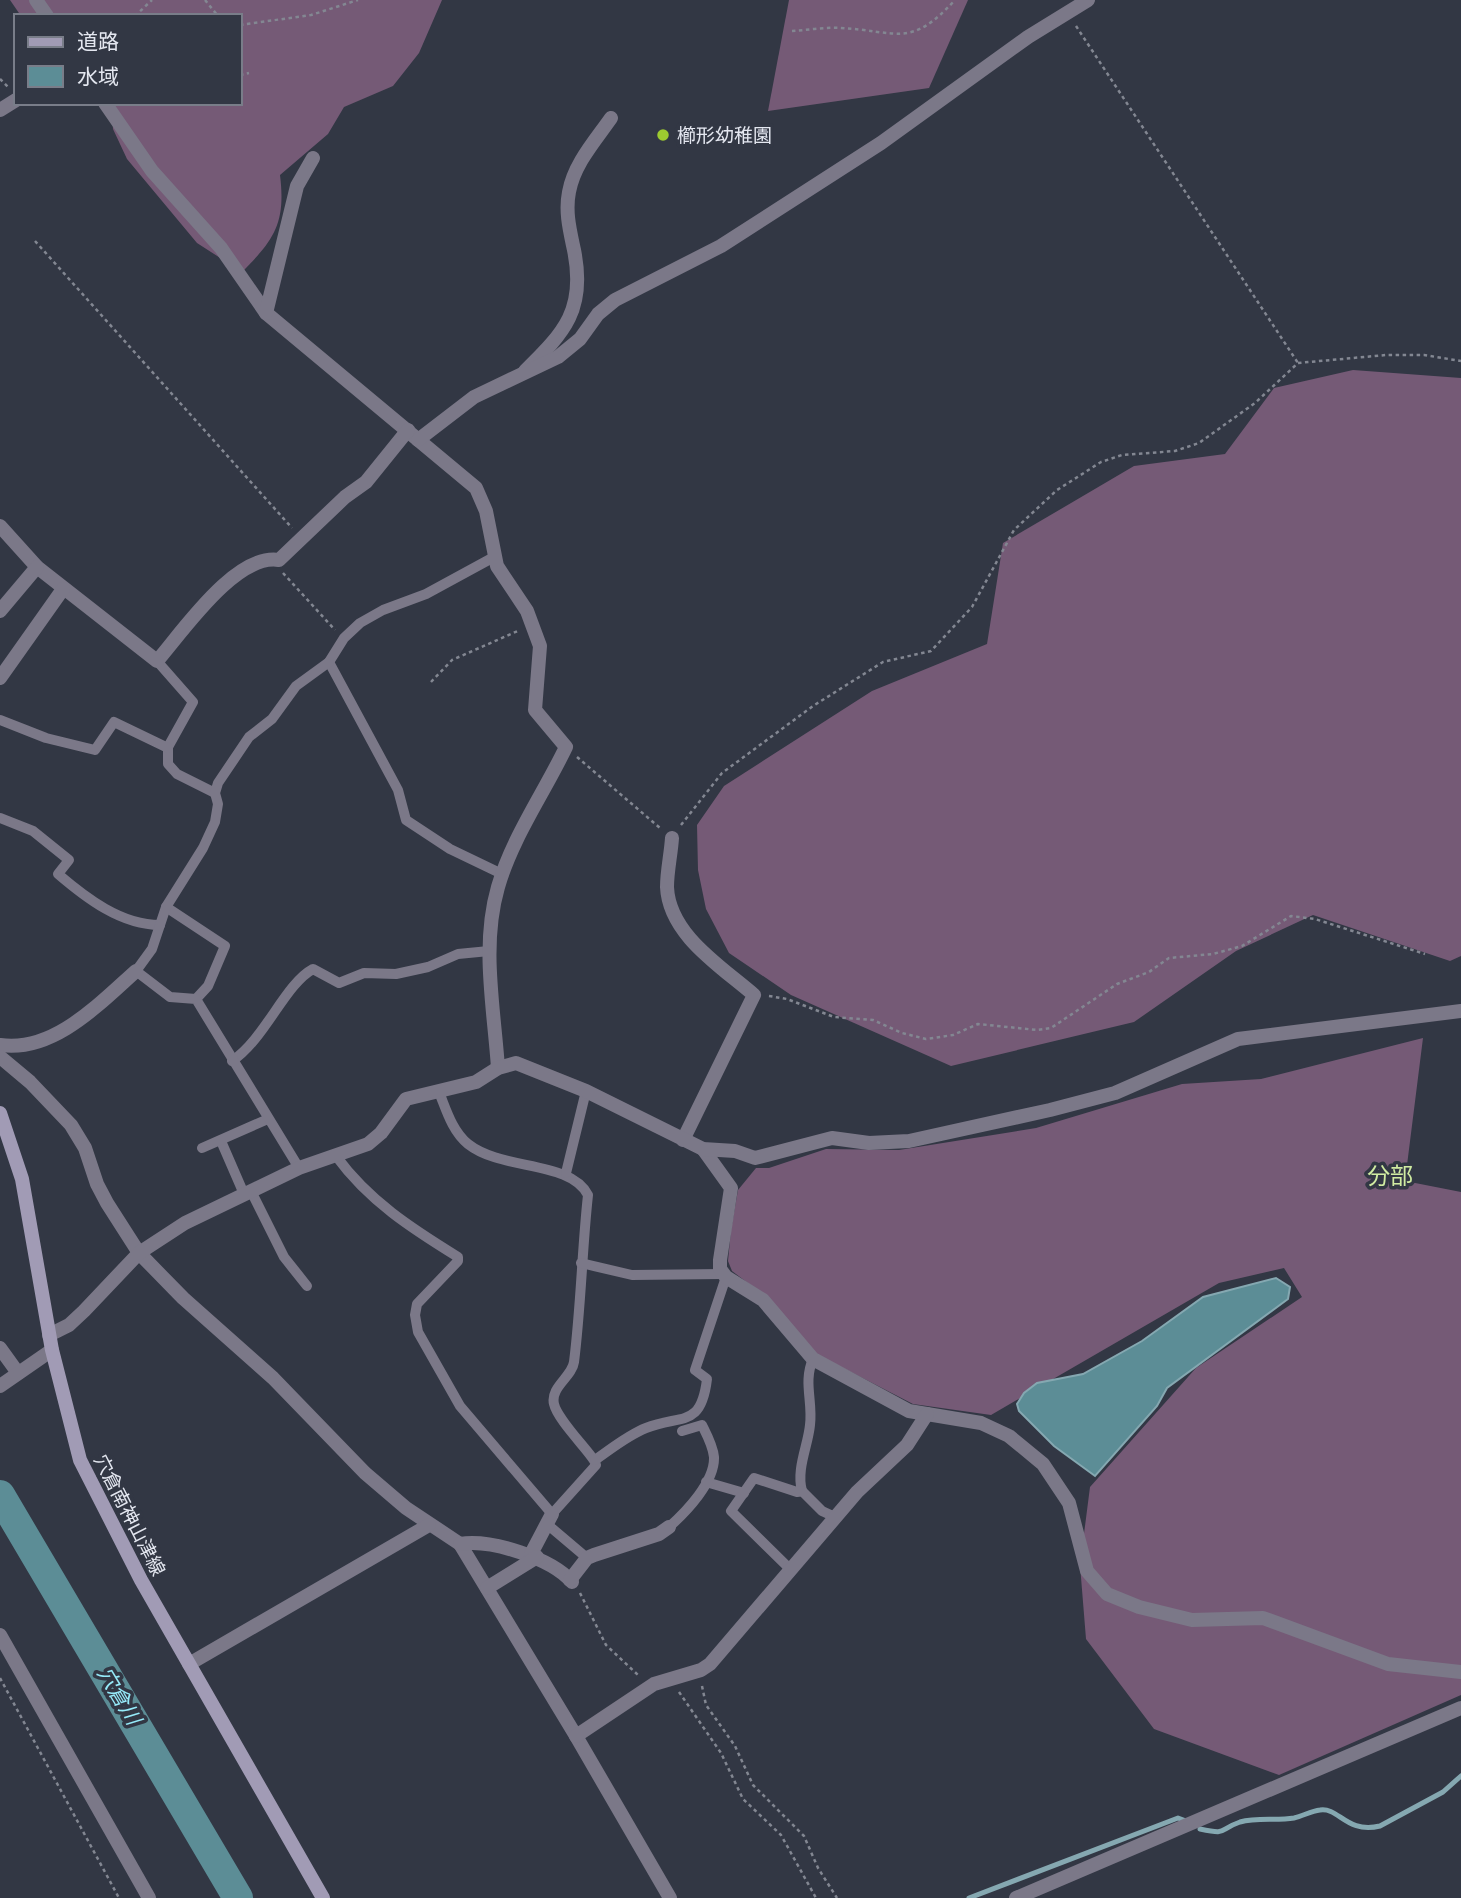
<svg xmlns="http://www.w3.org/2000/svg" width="1461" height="1898" viewBox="0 0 1461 1898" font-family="'Libre Baskerville','Noto Sans JP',serif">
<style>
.forest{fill:#755a76}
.water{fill:#5c8d96;stroke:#85a8b1;stroke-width:2}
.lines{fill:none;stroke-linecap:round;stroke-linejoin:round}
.stream{stroke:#85a8b1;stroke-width:5}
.river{stroke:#5c8d96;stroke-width:30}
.path{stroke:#838792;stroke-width:2.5;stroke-dasharray:3.5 3.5;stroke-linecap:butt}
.service{stroke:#7b7888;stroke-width:10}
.minor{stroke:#7b7888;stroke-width:14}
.secondary{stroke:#a19bb5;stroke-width:14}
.poi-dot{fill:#9dca30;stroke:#323744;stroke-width:2.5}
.labels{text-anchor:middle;stroke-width:7;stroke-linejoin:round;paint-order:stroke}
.poi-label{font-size:19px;fill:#e4e7f0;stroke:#323744;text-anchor:start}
.street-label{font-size:19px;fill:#e4e7f0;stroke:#323744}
.water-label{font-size:21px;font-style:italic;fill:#96ebfa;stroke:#323744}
.quarter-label{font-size:23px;fill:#d0eca2;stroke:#323744}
</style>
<rect width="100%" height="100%" fill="#323744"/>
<g class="forest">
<path d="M 10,0 L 442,0 L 419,53 L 393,86 L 344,107 L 328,134 L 280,175 C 286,223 274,240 242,272 L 197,243 L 127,159 L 113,129 L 111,103 L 240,103 L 240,16 L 21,16 Z"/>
<polygon points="789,0 968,0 929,88 768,111"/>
<polygon points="1353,370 1461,378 1461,956 1450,961 1313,915 1236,951 1134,1022 951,1066 791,995 729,953 706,909 698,870 697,825 724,786 872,691 987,644 1003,543 1134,466 1225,454 1274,388"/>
<polygon points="1423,1038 1405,1181 1461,1192 1461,1695 1279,1775 1154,1729 1086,1639 1080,1565 1090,1487 1196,1368 1302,1297 1284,1268 1219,1283 991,1415 913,1404 816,1354 769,1299 732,1271 728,1261 731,1230 738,1190 756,1168 769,1168 826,1149 899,1150 1036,1128 1182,1084 1261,1079"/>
</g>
<polygon class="water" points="1276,1278 1290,1287 1288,1299 1167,1388 1157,1406 1095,1476 1054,1446 1019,1411 1017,1404 1024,1393 1037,1383 1083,1374 1142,1341 1203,1297"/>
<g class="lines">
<g class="stream">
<path d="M 1200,1829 C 1229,1835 1217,1830 1240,1822 C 1257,1817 1277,1821 1294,1818 C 1303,1816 1311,1811 1320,1810 C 1339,1807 1346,1834 1380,1826 L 1443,1792 L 1461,1776"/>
<polyline points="969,1898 1178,1818 1186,1821"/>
</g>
<polyline class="river" points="0,1495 238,1898"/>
<g class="path">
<polyline points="205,0 218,16"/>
<polyline points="135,16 152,0"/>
<polyline points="240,25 311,15 358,0"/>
<polyline points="1076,26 1298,363"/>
<path d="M 792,31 C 808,30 825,27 841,28 C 898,31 910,49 955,0"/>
<polyline points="240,75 249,73"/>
<polyline points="0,79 8,87"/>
<polyline points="35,241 292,528"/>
<polyline points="283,573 335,630"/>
<polyline points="431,682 452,660 520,630"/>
<polyline points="577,757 660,828"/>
<polyline points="681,825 722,773 813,706 883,662 931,651 972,607 1014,530 1057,490 1101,462 1122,455 1175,451 1199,443 1255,403 1298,363 1386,355 1424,355 1461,361"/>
<polyline points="769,996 787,999 834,1017 873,1020 902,1033 926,1039 953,1035 978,1024 1037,1030 1051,1028 1117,984 1149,972 1169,958 1213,954 1242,946 1291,916 1315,919 1425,954"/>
<polyline points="580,1593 606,1645 638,1675"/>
<polyline points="0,1678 119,1898"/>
<polyline points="702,1686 706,1705 735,1746 753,1785 804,1836 818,1868 837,1898"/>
<polyline points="679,1692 721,1753 743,1799 781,1835 816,1898"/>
</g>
<g class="service">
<polyline points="157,661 193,702 168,747 168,764 177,774 215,793"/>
<polyline points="329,662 398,790 406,820 450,849 502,874"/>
<polyline points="0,720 46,738 95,750 114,722 168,748"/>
<path d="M 0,818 L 33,831 L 69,860 L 58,874 C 86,898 121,925 160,925"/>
<polyline points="166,907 225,946 208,986 196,999"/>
<path d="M 232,1061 C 265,1039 285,984 313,969 L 339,983 L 364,973 L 396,974 L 428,967 L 458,954 L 489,951"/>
<polyline points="221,1141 244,1194"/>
<polyline points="202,1148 268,1119"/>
<path d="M 336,1156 C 369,1201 411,1228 458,1257 L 458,1261 L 417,1304 L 415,1315 L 418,1332 L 460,1406 L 552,1514 L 596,1465 C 595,1456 558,1422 554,1404 C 550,1387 572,1377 574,1362 C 581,1306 582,1250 588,1195 C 570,1160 502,1171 468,1144 C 452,1131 446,1109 439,1092"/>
<polyline points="299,1168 196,999 170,997 136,971 152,949 166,907 203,848 215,822 218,804 215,793 218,783 249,737 272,719 296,686 329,662 344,638 360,623 383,610 426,594 494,557"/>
<polyline points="566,1173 586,1091"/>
<polyline points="251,1191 284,1257 307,1286"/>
<polyline points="581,1263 632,1275 723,1274"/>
<path d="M 595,1460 C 611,1449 628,1435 646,1428 C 681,1414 701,1429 707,1379 L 695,1370 L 726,1277"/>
<polyline points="706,1482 744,1493"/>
<path d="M 802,1491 C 796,1469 808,1446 810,1425 C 813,1401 803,1382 813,1359"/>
<polyline points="548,1525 587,1558"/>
<path d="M 669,1527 C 686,1512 715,1482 714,1457 C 713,1446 707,1435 702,1425 L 682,1431"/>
<polyline points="791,1570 731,1511 754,1478 797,1492 802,1491 822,1511 835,1517"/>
</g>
<g class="minor">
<polyline points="36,0 47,16"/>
<path d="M 105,103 L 152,171 L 221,248 L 266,313 L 476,488 L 486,511 L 497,566 L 527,611 L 540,646 L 535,710 L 566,747 C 544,793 512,838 498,887 C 481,946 494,1008 498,1068"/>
<polyline points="0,110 16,100"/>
<polyline points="266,313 297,186 313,158"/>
<path d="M 525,371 C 565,332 586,309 574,250 C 570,231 565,212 569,192 C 574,164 595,141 611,118"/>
<polyline points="418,440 474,397 558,357 580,339 598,314 615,300 721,246 881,143 1028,37 1088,0"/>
<path d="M 0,526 L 37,567 L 157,661 C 183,631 236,553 279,560 L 345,497 L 366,482 L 408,430"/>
<polyline points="0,611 37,567"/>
<polyline points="0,678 63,589"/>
<path d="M 672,838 C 671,854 667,871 667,887 C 669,935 722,967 754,995 L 683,1140"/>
<path d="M 0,1045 C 53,1053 99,1004 136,971"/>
<polyline points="0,1057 30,1082 71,1125 85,1148 97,1184 107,1203 139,1253 183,1298 273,1378 365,1473 406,1508 460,1544 576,1736 670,1898"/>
<polyline points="703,1149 731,1188 720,1260 720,1269 726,1277 763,1300 813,1359 909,1411 981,1423 1009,1436 1043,1464 1069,1503 1087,1571 1107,1594 1139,1607 1192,1620 1263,1618 1388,1664 1461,1672"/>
<polyline points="49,1335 69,1325 84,1311 139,1253 185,1223 299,1168 368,1144 381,1133 406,1099 476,1082 498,1068 516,1063 586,1091 703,1149 735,1151 755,1158 832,1138 869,1143 909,1141 1050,1110 1115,1093 1238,1039 1461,1011"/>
<polyline points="0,1348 18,1373"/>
<polyline points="0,1386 52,1350"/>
<path d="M 460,1544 C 491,1539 551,1558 572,1582"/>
<polyline points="531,1554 552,1514"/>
<polyline points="570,1580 587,1558 594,1555 659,1534 669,1527"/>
<polyline points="487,1588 537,1557"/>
<polyline points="0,1635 149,1898"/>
<polyline points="189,1664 429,1525"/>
<polyline points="576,1736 654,1684 701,1670 710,1664 857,1492 907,1445 927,1414"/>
<polyline points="1016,1898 1461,1708"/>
</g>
<polyline class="secondary" points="0,1113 22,1179 52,1350 80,1460 141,1580 323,1898"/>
</g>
<circle class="poi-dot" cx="663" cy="135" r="7"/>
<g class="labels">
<g class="poi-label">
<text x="677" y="142">櫛形幼稚園</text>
</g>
<g class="street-label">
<text transform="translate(130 1515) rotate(63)" y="7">穴倉南神山津線</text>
</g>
<g class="water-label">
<text transform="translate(119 1696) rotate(59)" y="7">穴倉川</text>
</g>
<g class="quarter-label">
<text x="1390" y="1184">分部</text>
</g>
</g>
<rect x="14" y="14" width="228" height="91" fill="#323744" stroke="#797d89" stroke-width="2"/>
<rect x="28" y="37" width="35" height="10" fill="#a19bb5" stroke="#797d89" stroke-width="2"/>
<text x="77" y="49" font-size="21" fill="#e4e7f0">道路</text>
<rect x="28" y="66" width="35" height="21" fill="#5c8d96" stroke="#797d89" stroke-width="2"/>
<text x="77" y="84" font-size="21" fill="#e4e7f0">水域</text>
</svg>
